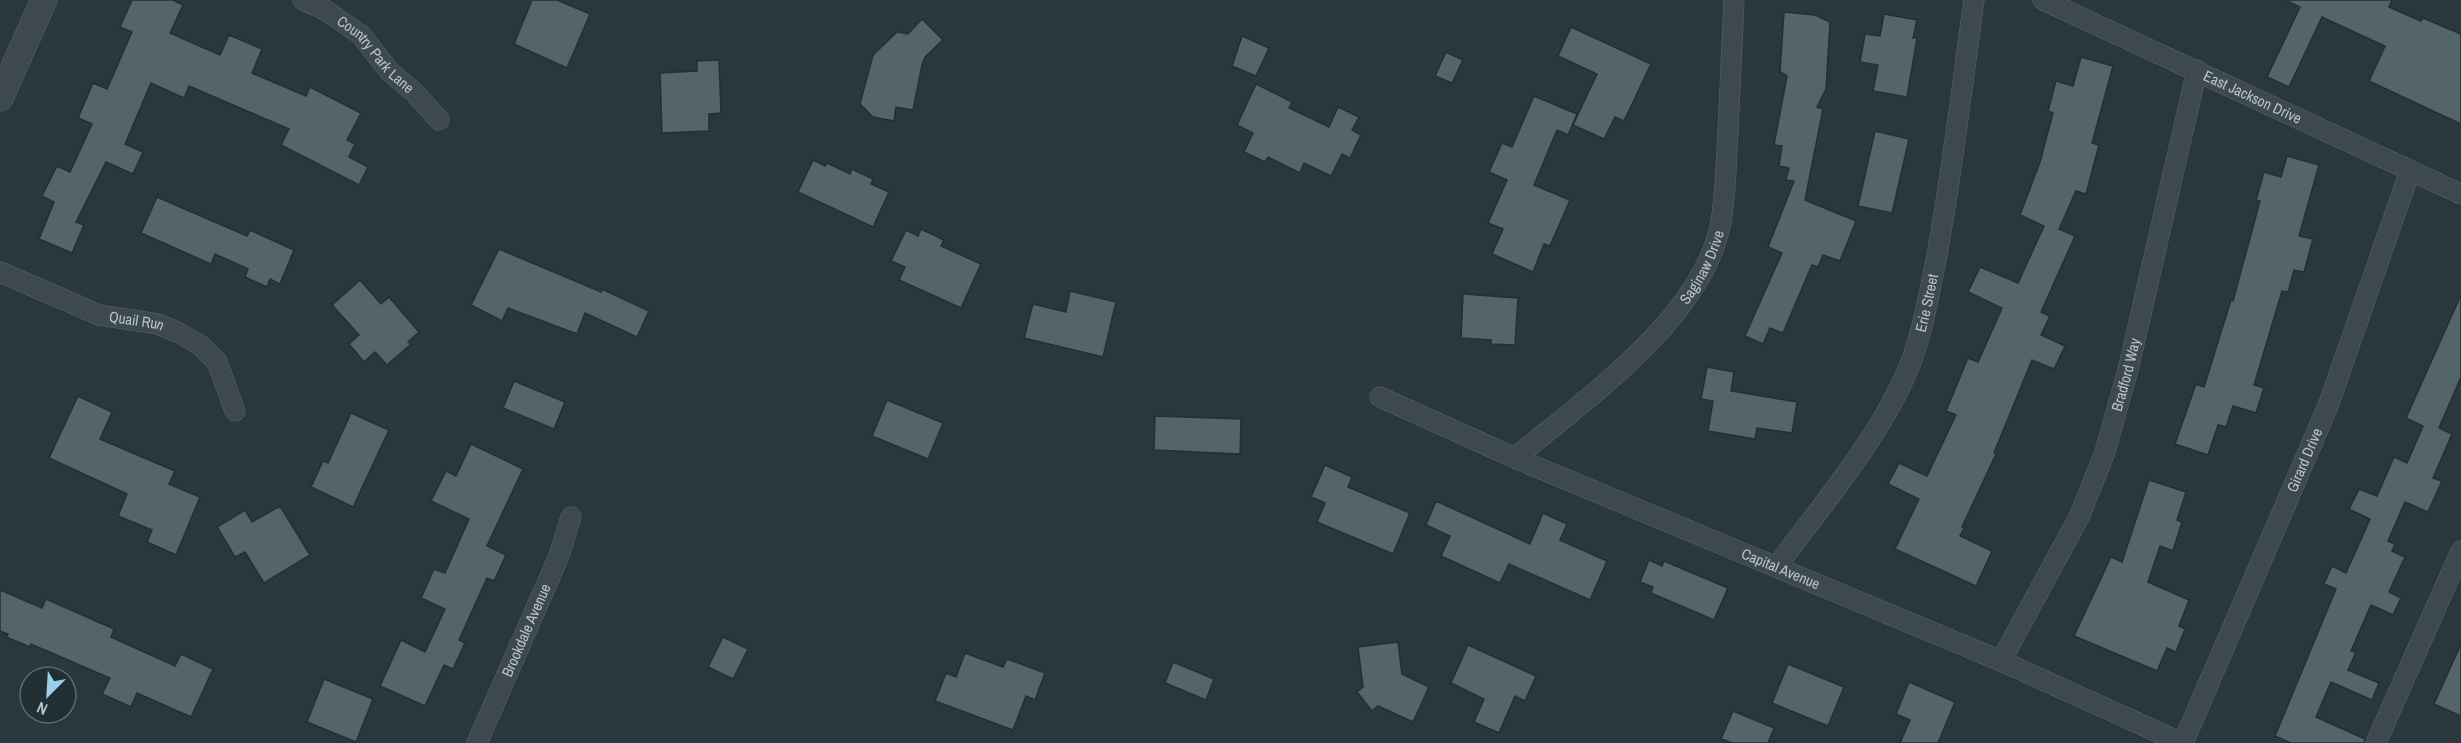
<svg xmlns="http://www.w3.org/2000/svg" width="2461" height="743" viewBox="0 0 2461 743" font-family="'Archivo Narrow',sans-serif">
<style>
.building{fill:#54646b;stroke:#233036;stroke-width:1.5}
.lines{fill:none;stroke-linecap:round;stroke-linejoin:round}
.minor-casing{stroke:#5a666c;stroke-width:21}
.tertiary-casing{stroke:#5a666c;stroke-width:27}
.minor{stroke:#3d494f;stroke-width:20}
.tertiary{stroke:#3d494f;stroke-width:26}
.labels{text-anchor:middle;stroke-width:4.5;stroke-linejoin:round;paint-order:stroke}
.street-label{font-size:15px;fill:#b9c3c9;stroke:#212e34}
</style>
<rect width="100%" height="100%" fill="#29373e"/>
<g class="building">
<polygon points="132,0 173,0 183,5 170,33 220,55 229,35 262,49 252,73 306,96 310,87 361,113 347,140 355,144 349,157 368,167 359,185 281,145 289,129 189,86 184,98 151,83 125,144 143,152 133,174 106,162 76,222 84,225 72,253 39,239 54,202 42,196 57,166 70,172 92,124 78,118 93,83 107,89 132,32 120,27"/>
<polygon points="532,0 557,0 590,14 567,68 514,44"/>
<polygon points="2285,0 2392,0 2389,7 2421,21 2423,18 2461,34 2461,124 2369,81 2385,46 2322,17 2289,87 2267,77 2300,7"/>
<polygon points="1784,12 1815,15 1830,22 1826,89 1817,107 1823,109 1805,200 1856,221 1840,261 1823,255 1818,267 1812,265 1783,333 1770,328 1763,344 1745,336 1782,253 1768,247 1794,181 1786,180 1789,168 1779,166 1782,146 1774,145 1787,76 1780,72"/>
<polygon points="1884,14 1917,20 1913,38 1917,38 1907,97 1873,91 1878,65 1860,62 1865,34 1880,36"/>
<polygon points="922,19 943,40 925,57 922,65 913,110 896,107 894,121 873,117 860,104 873,55 897,32 908,34"/>
<polygon points="1571,27 1651,64 1624,121 1615,117 1604,139 1573,125 1597,74 1558,56"/>
<polygon points="1242,36 1269,48 1256,76 1232,66"/>
<polygon points="1446,52 1463,60 1452,83 1435,76"/>
<polygon points="2081,57 2113,66 2092,143 2099,145 2086,194 2076,191 2059,229 2075,236 2041,312 2050,316 2041,335 2065,346 2054,369 2032,360 1994,453 1996,454 1962,527 1964,528 1960,536 1992,551 1976,586 1895,549 1919,499 1888,484 1899,463 1927,476 1956,415 1946,411 1968,358 1978,362 2002,308 1968,292 1980,267 2018,283 2044,226 2020,215 2040,162 2053,113 2048,111 2056,81 2073,86"/>
<polygon points="719,60 721,113 709,114 709,131 662,133 660,73 697,71 697,61"/>
<polygon points="1256,84 1292,102 1289,108 1329,127 1338,107 1359,117 1352,130 1361,135 1350,158 1342,154 1331,176 1304,163 1300,173 1268,157 1265,162 1244,152 1253,133 1237,125"/>
<polygon points="1534,96 1577,114 1568,135 1557,130 1534,185 1570,200 1550,246 1544,244 1533,272 1492,254 1503,229 1488,223 1507,180 1489,172 1502,143 1512,147"/>
<polygon points="1875,131 1909,139 1892,213 1858,206"/>
<polygon points="2287,156 2319,165 2299,236 2313,239 2304,272 2294,270 2288,292 2282,291 2254,385 2264,388 2256,413 2233,406 2226,427 2218,425 2208,455 2175,444 2196,384 2204,387 2231,300 2233,301 2260,201 2256,200 2264,172 2281,177"/>
<polygon points="813,160 825,166 827,163 850,174 852,169 873,179 871,184 889,192 873,227 798,192"/>
<polygon points="157,197 247,236 250,230 294,250 280,284 270,279 267,287 245,277 248,269 215,254 211,264 141,233"/>
<polygon points="921,229 944,240 941,246 981,264 961,308 899,280 905,267 891,261 906,230 918,236"/>
<polygon points="499,249 601,292 602,289 649,311 637,337 585,313 577,334 508,308 502,321 471,305"/>
<polygon points="360,280 381,304 389,297 419,332 408,342 411,344 387,365 375,352 364,362 349,344 359,335 332,305"/>
<polygon points="1070,291 1116,302 1103,357 1024,338 1033,304 1066,312"/>
<polygon points="1463,294 1518,298 1515,345 1491,344 1491,340 1461,338"/>
<polygon points="2461,295 2461,377 2439,428 2452,434 2433,478 2442,481 2428,512 2405,502 2388,541 2395,544 2392,551 2405,557 2389,592 2401,598 2393,615 2371,605 2351,651 2356,652 2348,670 2379,683 2372,700 2331,682 2316,717 2365,739 2364,743 2291,743 2275,736 2336,589 2324,584 2332,566 2346,573 2370,519 2349,509 2359,489 2377,496 2394,457 2407,463 2423,426 2406,418"/>
<polygon points="1707,367 1734,372 1731,391 1797,402 1792,433 1757,428 1755,439 1708,431 1713,401 1701,399"/>
<polygon points="514,381 565,402 554,429 503,408"/>
<polygon points="78,396 112,412 100,439 175,471 169,484 200,497 176,555 147,542 152,530 118,516 127,494 49,458"/>
<polygon points="887,400 943,423 928,459 872,436"/>
<polygon points="351,413 389,430 353,507 311,487 323,461 328,463"/>
<polygon points="1155,416 1241,419 1240,454 1154,450"/>
<polygon points="471,444 523,469 487,546 506,555 494,581 487,578 459,640 465,643 453,669 444,665 425,706 380,686 401,640 425,652 445,609 421,598 434,569 445,573 469,519 431,501 446,471 456,476"/>
<polygon points="1325,465 1352,477 1348,487 1410,513 1393,554 1317,522 1325,503 1311,497"/>
<polygon points="2149,480 2186,492 2177,520 2182,522 2173,551 2160,546 2148,582 2189,600 2179,626 2185,629 2176,652 2167,648 2157,671 2074,636 2111,557 2122,562"/>
<polygon points="1436,501 1530,544 1543,513 1567,524 1560,540 1607,561 1590,600 1509,564 1500,583 1441,556 1450,536 1426,525"/>
<polygon points="280,506 310,555 264,583 245,552 235,557 217,527 245,510 252,522"/>
<polygon points="1649,560 1662,566 1664,561 1728,588 1714,620 1651,593 1653,587 1640,582"/>
<polygon points="0,590 42,608 46,599 114,629 111,637 175,666 181,654 213,669 191,717 137,693 131,707 102,694 110,678 31,644 30,647 6,637 8,634 0,631"/>
<polygon points="723,637 748,649 733,679 708,667"/>
<polygon points="1398,642 1402,674 1429,687 1413,722 1378,706 1372,711 1357,692 1363,687 1358,647"/>
<polygon points="2461,644 2461,716 2434,704"/>
<polygon points="1468,645 1536,676 1525,701 1515,696 1499,733 1474,722 1484,699 1451,683"/>
<polygon points="965,653 1003,667 1007,659 1045,673 1035,700 1026,696 1013,730 935,701 946,673 956,677"/>
<polygon points="1173,662 1214,679 1206,700 1165,683"/>
<polygon points="1788,664 1844,687 1828,726 1772,703"/>
<polygon points="324,679 373,699 356,742 307,722"/>
<polygon points="1909,682 1955,702 1938,743 1900,743 1910,720 1896,714"/>
<polygon points="1733,711 1774,728 1768,743 1732,743 1721,739"/>
</g>
<g class="lines">
<defs>
<g id="minor">
<path id="s1" d="M 303,0 L 325,10 L 361,35 L 390,72 L 415,93 L 439,120"/>
<path id="s2" d="M 2043,0 L 2461,194"/>
<path id="s3" d="M 0,272 L 99,315 L 158,324 L 179,333 L 200,345 L 217,362 L 235,411"/>
<path id="s4" d="M 1380,397 L 1515,458 L 2001,661 L 2182,743"/>
<path id="s5" d="M 1515,458 C 1585,399 1699,321 1720,227 C 1726,196 1726,163 1728,132 C 1730,88 1732,44 1734,0"/>
<path id="s6" d="M 1777,566 C 1825,501 1881,437 1911,362 C 1923,330 1929,294 1936,260 C 1952,174 1962,87 1974,0"/>
<path id="s7" d="M 2001,661 L 2079,517 L 2105,452 L 2128,370 L 2197,70"/>
<path id="s8" d="M 477,743 L 559,556 L 571,517"/>
<path id="s9" d="M 2183,743 L 2328,406 L 2410,171"/>
<polyline points="2376,743 2461,551"/>
</g>
<polyline id="tertiary" points="0,98 44,0"/>
</defs>
<use href="#minor" class="minor-casing"/>
<use href="#tertiary" class="tertiary-casing"/>
<use href="#minor" class="minor"/>
<use href="#tertiary" class="tertiary"/>
</g>
<g class="labels">
<g class="street-label">
<text dy="5" stroke="none"><textPath href="#s1" startOffset="92">Country Park Lane</textPath></text>
<text dy="5" stroke="none"><textPath href="#s2" startOffset="231">East Jackson Drive</textPath></text>
<text dy="5" stroke="none"><textPath href="#s5" startOffset="270">Saginaw Drive</textPath></text>
<text dy="5" stroke="none"><textPath href="#s6" startOffset="306">Erie Street</textPath></text>
<text dy="5" stroke="none"><textPath href="#s3" startOffset="146">Quail Run</textPath></text>
<text dy="5" stroke="none"><textPath href="#s7" startOffset="314">Bradford Way</textPath></text>
<text dy="5" stroke="none"><textPath href="#s9" startOffset="308">Girard Drive</textPath></text>
<text dy="5" stroke="none"><textPath href="#s4" startOffset="436">Capital Avenue</textPath></text>
<text dy="5" stroke="none"><textPath href="#s8" startOffset="123">Brookdale Avenue</textPath></text>
</g>
</g>
<g transform="translate(48 695) rotate(204)"><circle r="28" fill="#212e34" stroke="#5e6a70" stroke-width="1.5"/>
<path d="M0-4.5L10 22L0 15L-10 22Z" fill="#9acfed"/>
<text y="-9" font-size="16" font-weight="bold" text-anchor="middle" fill="#b9c3c9">N</text>
</g>
</svg>
